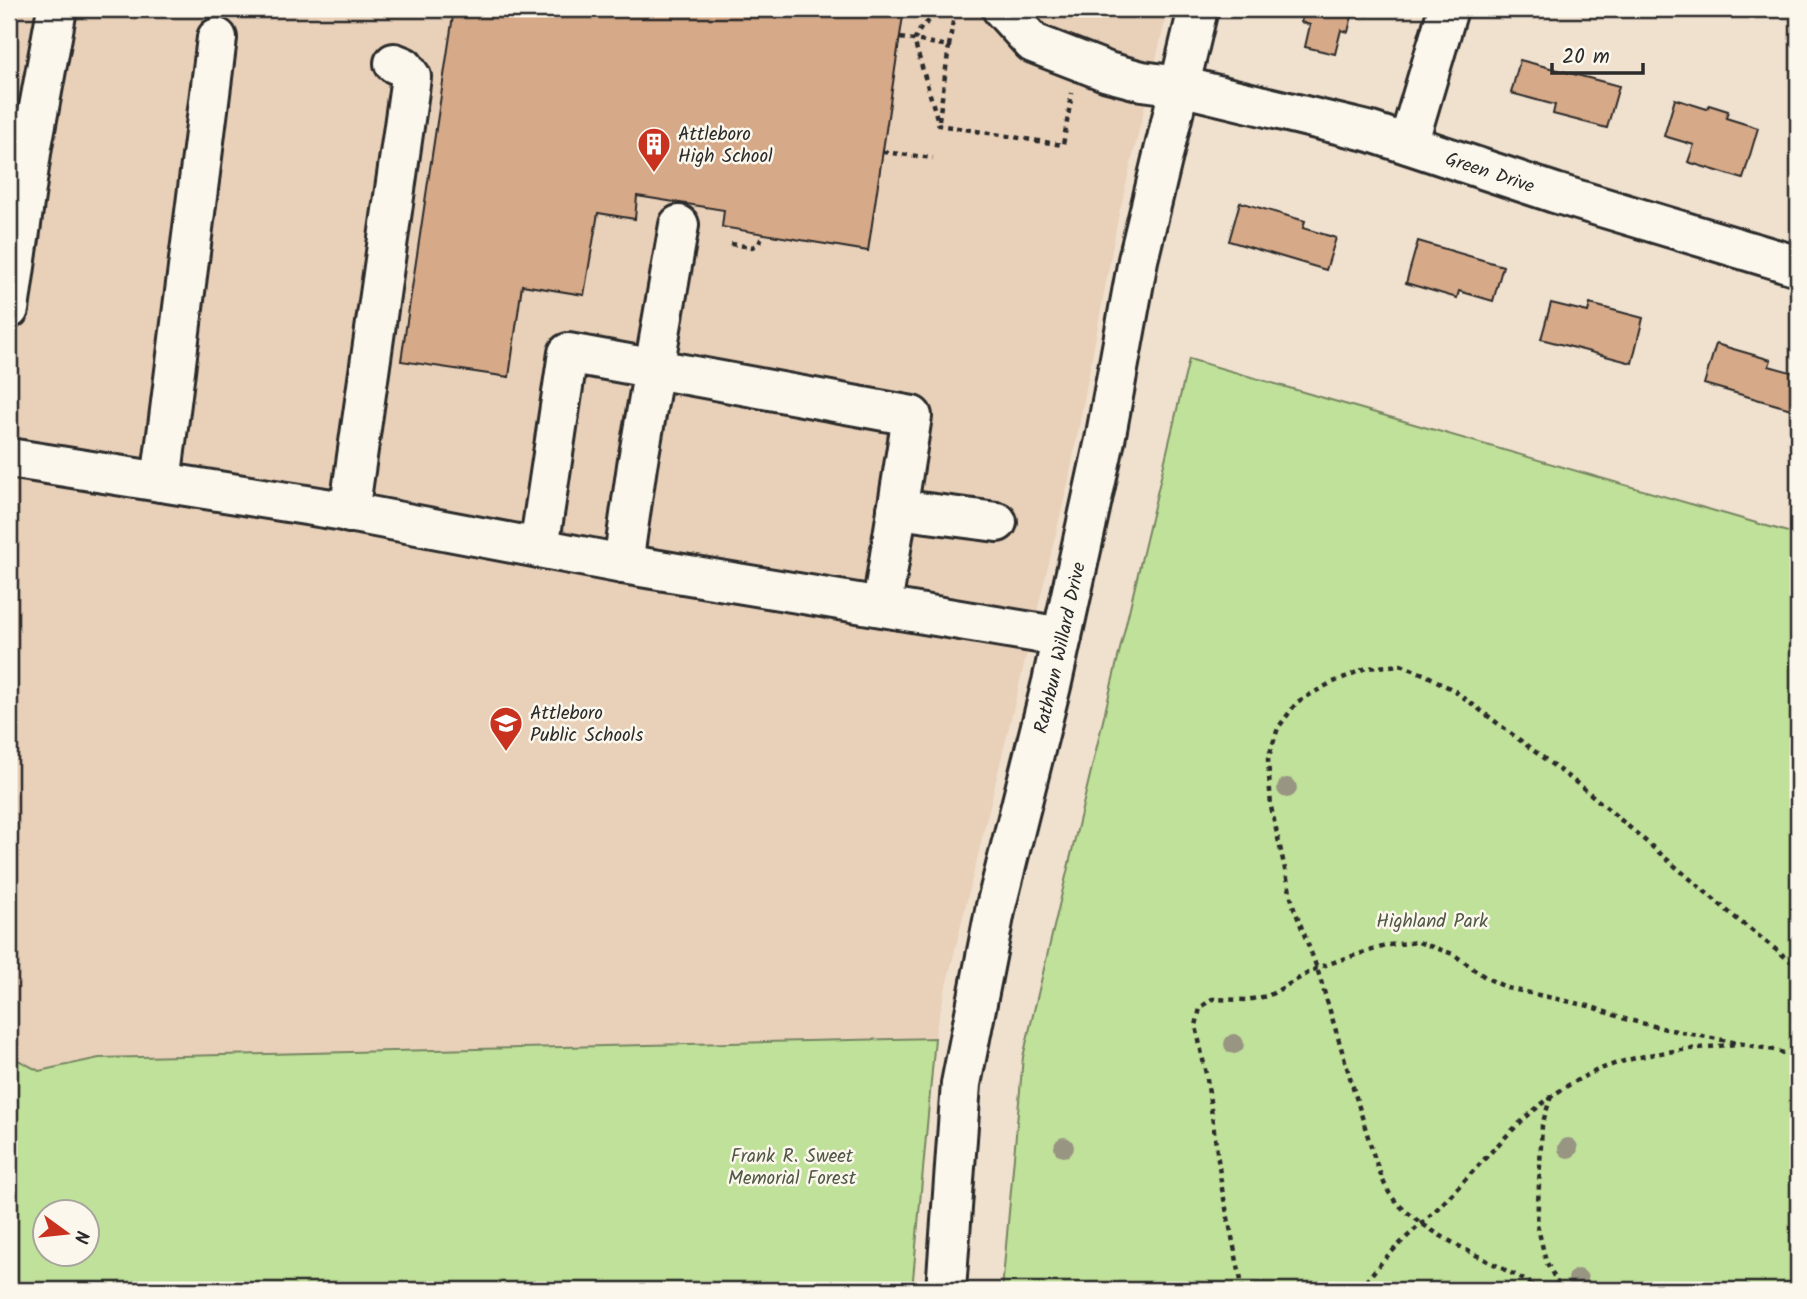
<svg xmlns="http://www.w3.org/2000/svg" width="1807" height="1299" viewBox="0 0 1807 1299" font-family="Kalam,sans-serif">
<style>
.built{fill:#e8d0b9;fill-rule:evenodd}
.green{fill:#c0e199;stroke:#768662;stroke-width:2;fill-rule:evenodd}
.building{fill:#d6a988;stroke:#2b2b2b;stroke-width:2}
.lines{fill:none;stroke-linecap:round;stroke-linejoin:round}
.minor-casing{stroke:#2b2b2b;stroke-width:44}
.path{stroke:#2b2b2b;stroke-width:4.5;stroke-dasharray:5 5;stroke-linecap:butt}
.minor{stroke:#fbf7ec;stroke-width:38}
.tree{fill:#989583}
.labels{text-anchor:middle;stroke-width:5;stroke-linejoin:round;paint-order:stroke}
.poi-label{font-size:19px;fill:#2b2b2b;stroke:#fbf7ec;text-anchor:start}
.street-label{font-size:19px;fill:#2b2b2b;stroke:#fbf7ec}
.park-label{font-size:19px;fill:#505846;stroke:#fbf7ec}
</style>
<rect width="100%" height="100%" fill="#f0e0ce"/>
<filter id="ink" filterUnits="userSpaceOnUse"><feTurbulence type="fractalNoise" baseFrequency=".0143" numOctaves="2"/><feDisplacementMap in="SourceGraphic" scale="14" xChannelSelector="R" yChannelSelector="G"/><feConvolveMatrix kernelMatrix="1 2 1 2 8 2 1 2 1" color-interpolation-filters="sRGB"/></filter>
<g filter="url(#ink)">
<path class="built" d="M 9,9 L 1168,9 L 1118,218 L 1069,479 L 936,1028 L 912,1290 L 9,1290 ZM 46,1212 L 88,1212 L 88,1254 L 46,1254 Z"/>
<g class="green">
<polygon points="1189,359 1798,535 1798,1290 1002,1290 1023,1057"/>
<path d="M 935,1038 L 912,1290 L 9,1290 L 9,1061 L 20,1061 L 39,1071 L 99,1058 ZM 46,1212 L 88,1212 L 88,1254 L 46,1254 Z"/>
</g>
<g class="building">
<polygon points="454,9 904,9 868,251 722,227 724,210 637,196 635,219 598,213 584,295 522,285 509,377 401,361"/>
<polygon points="1305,9 1368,9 1367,15 1353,12 1348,32 1341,30 1335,54 1305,47 1310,25 1301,22"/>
<polygon points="1520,60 1619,86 1607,128 1553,114 1555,105 1511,93"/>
<polygon points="1675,99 1707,109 1709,105 1728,111 1726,118 1758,128 1743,179 1688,162 1694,145 1664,136"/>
<polygon points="1240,202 1305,221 1303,228 1336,238 1326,270 1229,241"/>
<polygon points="1418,241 1503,266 1493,301 1459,291 1457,298 1406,283"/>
<polygon points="1551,303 1588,312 1590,304 1643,318 1632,363 1541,339"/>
<polygon points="1716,344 1771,360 1769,366 1798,374 1798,384 1791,409 1704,384"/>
</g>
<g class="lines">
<defs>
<g id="minor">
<path id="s1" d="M 1002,9 L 1033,43 L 1108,72 L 1142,81 L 1180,86 L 1371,132 L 1555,193 L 1798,266"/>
<polyline points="1408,144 1448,9"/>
<polyline points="9,309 32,146 57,9"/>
<polyline points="9,458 338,510 623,564 1062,637"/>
<polyline points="161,482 217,38"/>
<polyline points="897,509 997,522"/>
<polyline points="349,513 411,77 404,67 394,63"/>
<polyline points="539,548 568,353 912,416 882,606"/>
<polyline points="623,564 637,466 679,225"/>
<path id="s2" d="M 946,1290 L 961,1084 L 996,906 L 1052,682 L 1105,440 L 1138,260 L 1198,9"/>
</g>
</defs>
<use href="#minor" class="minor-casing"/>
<g class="path">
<polyline points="900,38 914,40 939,125 1063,145 1072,93"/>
<polyline points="949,46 955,9"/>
<polyline points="939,120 949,46 914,40 921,28 942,9"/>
<polyline points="883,152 933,158"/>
<polyline points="731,244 752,247 759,244 763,234"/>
<polyline points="1551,1096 1542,1125 1537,1224 1546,1261 1561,1290"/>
<polyline points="1243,1290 1222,1189 1207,1079 1196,1026 1200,1008 1212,999 1246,1000 1268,996 1317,968 1349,957 1389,945 1418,942 1453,954 1485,977 1507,988 1589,1006 1625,1019 1666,1029 1774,1050 1798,1058"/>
<path d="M 1360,1290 C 1382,1257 1412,1233 1440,1206 C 1502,1144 1544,1079 1636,1058 C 1668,1050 1703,1048 1736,1044"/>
<path d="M 1541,1290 C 1495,1261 1437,1242 1397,1203 C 1386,1192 1381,1175 1375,1160 L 1317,968 L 1293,905 L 1271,807 L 1268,759 L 1278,728 L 1297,702 L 1329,684 L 1366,668 L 1401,665 L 1426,675 L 1455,691 L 1587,791 L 1737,919 L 1798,967"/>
</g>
<use href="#minor" class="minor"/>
</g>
<g class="tree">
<circle cx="1287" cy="788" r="10"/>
<circle cx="1234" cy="1044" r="10"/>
<circle cx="1064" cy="1147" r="10"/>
<circle cx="1568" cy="1148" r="10"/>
<circle cx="1578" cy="1279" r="10"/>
</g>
</g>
<defs>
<symbol id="building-pin" viewBox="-11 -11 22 30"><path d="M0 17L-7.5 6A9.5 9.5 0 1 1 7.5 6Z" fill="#c8321e" stroke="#fbf7ec"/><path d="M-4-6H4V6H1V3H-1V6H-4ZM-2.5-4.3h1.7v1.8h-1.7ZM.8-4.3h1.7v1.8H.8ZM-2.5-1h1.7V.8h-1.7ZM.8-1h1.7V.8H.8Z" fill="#fff"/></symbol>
<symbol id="school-pin" viewBox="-11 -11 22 30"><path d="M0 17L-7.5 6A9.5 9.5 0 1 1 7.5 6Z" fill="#c8321e" stroke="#fbf7ec"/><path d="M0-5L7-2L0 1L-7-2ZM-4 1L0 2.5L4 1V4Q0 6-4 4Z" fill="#fff"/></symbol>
</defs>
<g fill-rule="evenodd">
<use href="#building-pin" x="635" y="125" width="38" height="52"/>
<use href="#school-pin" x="487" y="704" width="38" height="52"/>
</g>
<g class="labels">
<g class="poi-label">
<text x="678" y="140">Attleboro<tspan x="678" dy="22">High School</tspan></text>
<text x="530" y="719">Attleboro<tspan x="530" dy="22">Public Schools</tspan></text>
</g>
<g class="street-label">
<text dy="7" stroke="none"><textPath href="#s1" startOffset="522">Green Drive</textPath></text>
<text dy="7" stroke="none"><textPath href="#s2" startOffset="654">Rathbun Willard Drive</textPath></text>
</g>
<g class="park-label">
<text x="1432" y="927">Highland Park</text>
<text x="792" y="1162">Frank R. Sweet<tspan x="792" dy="22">Memorial Forest</tspan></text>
</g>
</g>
<rect width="1807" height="1299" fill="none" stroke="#fbf7ec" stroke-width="35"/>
<rect x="18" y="18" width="1772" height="1264" fill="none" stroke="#2b2b2b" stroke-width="2.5" filter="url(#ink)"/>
<g transform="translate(66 1233) rotate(105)"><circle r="33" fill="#fbf7ec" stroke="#a8a59f" stroke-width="2"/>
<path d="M0-5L12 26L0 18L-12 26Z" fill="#c8321e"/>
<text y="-10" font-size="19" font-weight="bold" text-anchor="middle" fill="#2b2b2b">N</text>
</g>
<path d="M1552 63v10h91v-10" fill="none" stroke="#2b2b2b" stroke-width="3.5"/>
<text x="1562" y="63" font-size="21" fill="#2b2b2b" stroke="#fbf7ec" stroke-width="5" paint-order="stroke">20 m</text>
</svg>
